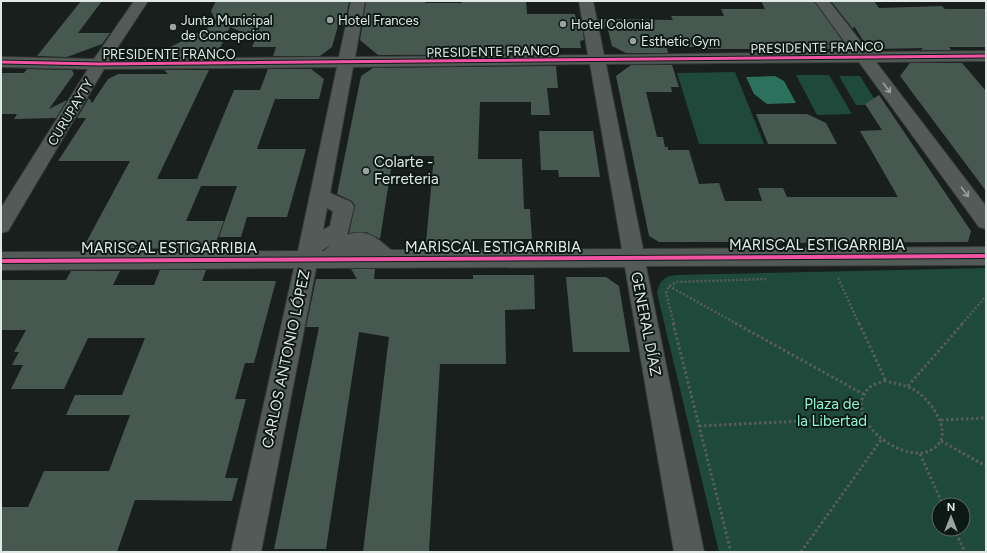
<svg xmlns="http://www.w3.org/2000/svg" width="987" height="553" viewBox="0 0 987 553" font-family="Figtree,sans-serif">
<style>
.green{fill:#1e493b;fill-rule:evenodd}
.water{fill:#2b715b}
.building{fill:#475851}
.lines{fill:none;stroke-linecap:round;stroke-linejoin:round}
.minor-casing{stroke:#363a38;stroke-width:2}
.path-far1{stroke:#565d5a;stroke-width:2.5;stroke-dasharray:2 2;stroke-linecap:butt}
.path{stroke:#565d5a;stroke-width:3;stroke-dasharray:2.5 2.5;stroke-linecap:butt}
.minor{fill:#525b58;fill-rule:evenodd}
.cycleway-far1-casing{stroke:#0d1914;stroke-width:5}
.cycleway-casing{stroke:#0d1914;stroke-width:6}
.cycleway-far1{stroke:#f153a3;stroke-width:3}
.cycleway{stroke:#f153a3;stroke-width:4}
.oneway{stroke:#9aa29f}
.poi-dot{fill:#9ba29f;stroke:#0d1914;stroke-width:1.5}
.labels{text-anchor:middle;stroke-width:4;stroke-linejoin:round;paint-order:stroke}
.far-poi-label{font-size:13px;fill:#e1e9e6;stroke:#0d1914;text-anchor:start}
.far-street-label{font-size:13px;fill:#e1e9e6;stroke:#0d1914}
.poi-label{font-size:15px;fill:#e1e9e6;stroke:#0d1914;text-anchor:start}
.street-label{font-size:15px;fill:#e1e9e6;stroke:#0d1914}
.park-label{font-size:15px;fill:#8bf7d1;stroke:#0d1914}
</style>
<rect width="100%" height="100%" fill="#191f1c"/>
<g class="green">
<polygon points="735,72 764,144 699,144 677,73"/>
<polygon points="796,75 829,75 852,114 817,115"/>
<polygon points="839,76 860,76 878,105 856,105"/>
<path d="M 986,268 L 986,552 L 719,552 L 657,293 C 659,281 664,276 677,275 ZM 939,505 L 963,505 L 963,529 L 939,529 Z"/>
</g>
<polygon class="water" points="775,76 784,81 796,103 767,104 754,94 746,77"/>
<g class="building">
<polygon points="81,1 102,1 78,33 110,33 102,44 67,57 37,56"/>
<polygon points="216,1 345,1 349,2 344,26 339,22 332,47 320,56 273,56 276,47 252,47 256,38 230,27 216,57 151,57 217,23 211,11"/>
<polygon points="425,1 425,3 462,3 462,1 526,1 527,14 575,14 576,19 581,19 584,40 580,41 581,48 554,48 555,54 378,55 360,40 366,2"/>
<polygon points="761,1 814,1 844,43 840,49 708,49 707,47 667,47 668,53 626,53 612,46 607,26 601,31 598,19 673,20 671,16 724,16 721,9 765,9"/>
<polygon points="831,1 874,1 879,8 942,6 945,9 986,9 986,47 949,47 951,50 921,50 923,48 878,49 866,45 854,26 853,29"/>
<polygon points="910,63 962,63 986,91 986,191 900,76"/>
<polygon points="631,65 672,65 679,87 671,87 672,92 646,92 657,137 663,137 665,147 668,147 668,150 689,150 699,184 719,183 725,201 762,201 758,188 783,188 787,197 898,197 860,131 882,130 865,104 879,95 971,231 968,242 747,243 746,242 659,242 649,236 616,76"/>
<polygon points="556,66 558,88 547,88 550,115 531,115 531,102 480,102 478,159 522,159 524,209 530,209 532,239 472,239 472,243 426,243 434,156 393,156 380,239 366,232 349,233 355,206 352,201 337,194 361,76 373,68"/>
<polygon points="27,69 72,70 74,74 49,109 67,100 56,118 14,119 17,114 1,114 1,73 24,73"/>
<polygon points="268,69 311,69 324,79 319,99 275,99 257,149 306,149 287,217 247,217 241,237 219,237 237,186 201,186 186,221 224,221 213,250 131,248 130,250 82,250 130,161 58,161 86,118 77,118 89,98 92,103 108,79 118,74 168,74 164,70 209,70 157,179 197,179 234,90 260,90"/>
<polygon points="756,114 807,114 826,123 837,144 768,144"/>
<polygon points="539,131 593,131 600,177 559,177 558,170 541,170"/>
<polygon points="351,269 375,269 374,279 473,279 473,275 534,275 535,309 505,310 506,364 440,364 429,552 363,552 389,337 359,332 326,549 274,549 319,327 306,327 316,279 357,279"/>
<polygon points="160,270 206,270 202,281 276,281 254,363 245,363 235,399 246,399 225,478 238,478 232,501 135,500 117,552 1,552 1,507 28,507 44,471 109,471 130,415 66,415 75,395 122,395 145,338 88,338 64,389 11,389 23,365 12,365 19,352 14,352 26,330 1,330 1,280 66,280 71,271 120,271 113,285 154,285"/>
<polygon points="566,277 606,277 619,286 630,352 573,352"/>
</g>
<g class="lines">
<defs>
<path id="minor" d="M 134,1 L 148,1 L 110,59 L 339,57 L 351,1 L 365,1 L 355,57 L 588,55 L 579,1 L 593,1 L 604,55 L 852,52 L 815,1 L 829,1 L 869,52 L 986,51 L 986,61 L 876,62 L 986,206 L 986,229 L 979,227 L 859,62 L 606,64 L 643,249 L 986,247 L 986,265 L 646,266 L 704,552 L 674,552 L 625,267 L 316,268 L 261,552 L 231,552 L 294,268 L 1,270 L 1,252 L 298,251 L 337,67 L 104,69 L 8,231 L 1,233 L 1,208 L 88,69 L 1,67 L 1,57 L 94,59 ZM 590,64 L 622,249 L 391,250 C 377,238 367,228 347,235 L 354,207 L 351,202 L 330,193 L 353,67 ZM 327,208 L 333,211 L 330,226 L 323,230 ZM 332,244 L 324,251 L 321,251 Z"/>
</defs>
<use href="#minor" class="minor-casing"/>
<g class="path-far1">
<polyline points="838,278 859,324"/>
<polyline points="669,286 737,324"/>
<polyline points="674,324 666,293 669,286 677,282 766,279"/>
<polyline points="962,324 986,296"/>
</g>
<g class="path">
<polyline points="673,323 731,552"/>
<polyline points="735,323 863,394"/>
<polyline points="859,323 886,381"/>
<path d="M 884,381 C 895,383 906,385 916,391 C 933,402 958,439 929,451 C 899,463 842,417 868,389 C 871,385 879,383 884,381 Z"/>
<polyline points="908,386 963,323"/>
<polyline points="941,420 986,418"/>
<polyline points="699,426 864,418"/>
<polyline points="941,441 986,466"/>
<polyline points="920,454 943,505"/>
<polyline points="954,529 965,552"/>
<polyline points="801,552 881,440"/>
</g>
<use href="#minor" class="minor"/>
<defs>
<polyline id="cycleway-far1" points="1,62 99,64 986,56"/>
<polyline id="cycleway" points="1,261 986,256"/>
</defs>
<use href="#cycleway-far1" class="cycleway-far1-casing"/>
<use href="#cycleway" class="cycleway-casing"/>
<use href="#cycleway-far1" class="cycleway-far1"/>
<use href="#cycleway" class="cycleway"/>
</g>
<defs><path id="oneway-shaft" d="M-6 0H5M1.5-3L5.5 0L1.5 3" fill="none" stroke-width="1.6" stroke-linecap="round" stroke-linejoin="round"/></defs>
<g class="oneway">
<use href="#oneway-shaft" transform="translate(887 88) rotate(53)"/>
<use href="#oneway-shaft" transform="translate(965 192) rotate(53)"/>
</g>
<g class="poi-dot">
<circle cx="330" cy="20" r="4"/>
<circle cx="563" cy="24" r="4"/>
<circle cx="173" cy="27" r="4"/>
<circle cx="633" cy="41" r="4"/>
<circle cx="366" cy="171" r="4"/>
</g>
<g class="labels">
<g class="far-poi-label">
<text x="181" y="25">Junta Municipal<tspan x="181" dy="15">de Concepcion</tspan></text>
<text x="338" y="25">Hotel Frances</text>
<text x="571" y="29">Hotel Colonial</text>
<text x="641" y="46">Esthetic Gym</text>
</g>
<g class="far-street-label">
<text transform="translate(817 47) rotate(-1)" y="5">PRESIDENTE FRANCO</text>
<text transform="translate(493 51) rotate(-1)" y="5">PRESIDENTE FRANCO</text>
<text x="169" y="59">PRESIDENTE FRANCO</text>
<text transform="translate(70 112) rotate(-59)" y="5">CURUPAYTY</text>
</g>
<g class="poi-label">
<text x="374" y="167">Colarte -<tspan x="374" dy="17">Ferreteria</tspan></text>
</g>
<g class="street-label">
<text x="817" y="250">MARISCAL ESTIGARRIBIA</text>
<text x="493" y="252">MARISCAL ESTIGARRIBIA</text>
<text x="169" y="253">MARISCAL ESTIGARRIBIA</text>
<text transform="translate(646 324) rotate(79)" y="5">GENERAL DÍAZ</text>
<text transform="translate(286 359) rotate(-78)" y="5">CARLOS ANTONIO LÓPEZ</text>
</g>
<g class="park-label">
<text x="832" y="409">Plaza de<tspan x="832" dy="17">la Libertad</tspan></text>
</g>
</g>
<rect width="987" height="553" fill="none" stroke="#e1e9e6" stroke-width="4"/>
<g transform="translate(951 517)"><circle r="19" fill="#0d1914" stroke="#626c68"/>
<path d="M0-3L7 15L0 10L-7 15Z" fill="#9ba29f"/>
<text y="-6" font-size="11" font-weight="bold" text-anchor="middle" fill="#e1e9e6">N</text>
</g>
</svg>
